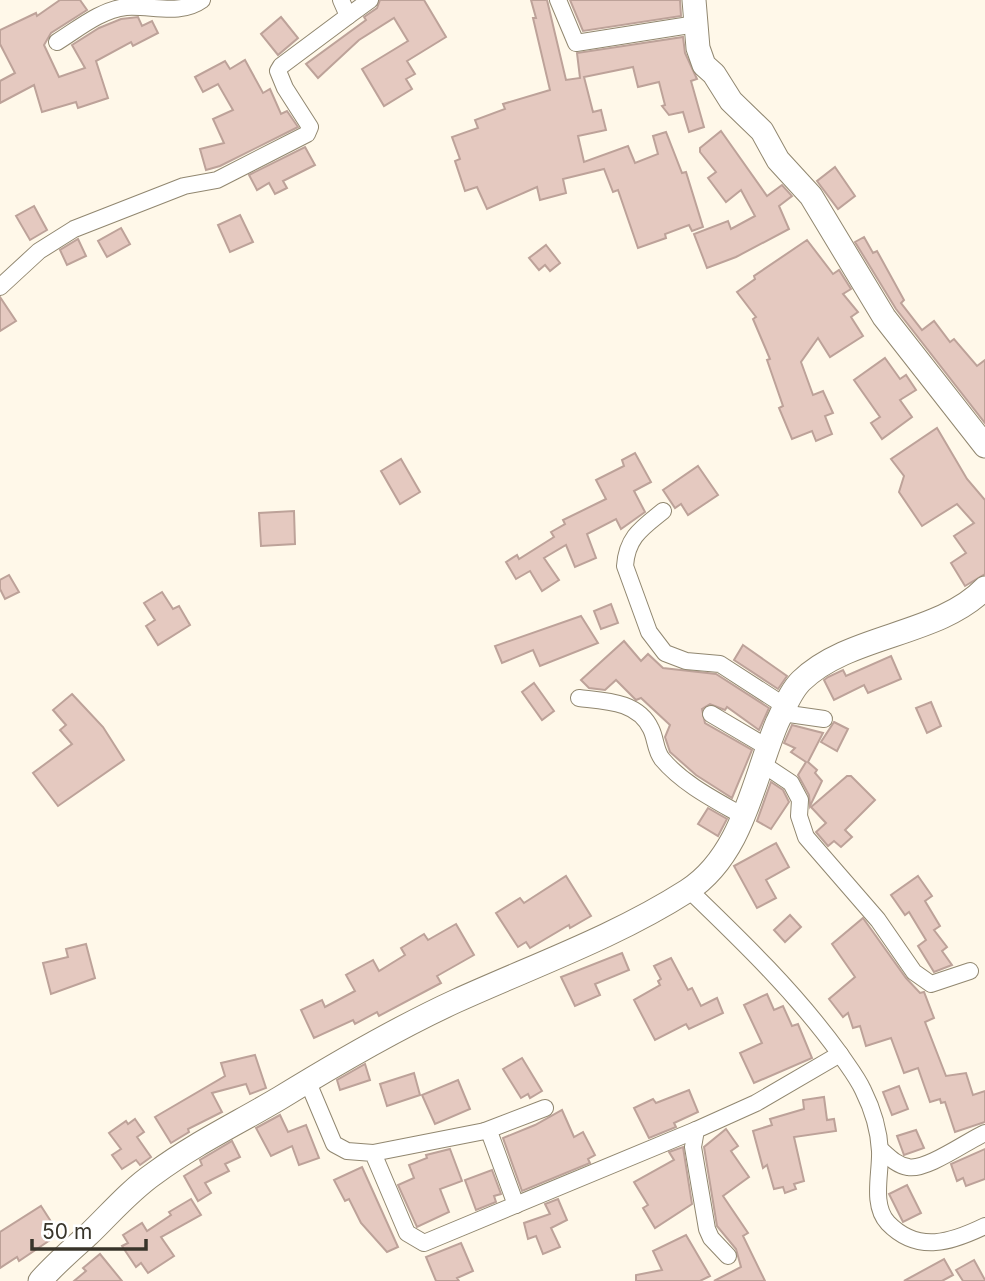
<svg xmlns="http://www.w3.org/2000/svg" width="985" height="1281" viewBox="0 0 985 1281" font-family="Inter,sans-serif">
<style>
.building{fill:#e5c9c0;stroke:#bda299;stroke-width:2}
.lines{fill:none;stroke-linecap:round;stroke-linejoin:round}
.street-casing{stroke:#918770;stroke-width:18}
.secondary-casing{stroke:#918770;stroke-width:25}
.street{stroke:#fff;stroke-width:16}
.secondary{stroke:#fff;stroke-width:23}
</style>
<rect width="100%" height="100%" fill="#fff8e9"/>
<g class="building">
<polygon points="60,0 80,0 87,10 51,33 44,45 59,77 85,68 72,45 99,28 121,19 138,17 142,26 152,21 158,33 133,46 131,42 96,61 108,98 78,108 76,102 42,112 34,85 0,103 0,81 15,73 0,44 0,30 36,13 37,16"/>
<polygon points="380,0 424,0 446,37 407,61 415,74 406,79 412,89 384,106 362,69 408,41 394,18 359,40 318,78 306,64 366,20 364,17 377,8"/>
<polygon points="531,0 547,0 566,80 580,78 577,53 683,37 685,53 697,79 691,81 704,127 689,132 683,112 669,115 662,106 665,105 659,82 638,87 633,67 584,77 593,112 601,110 606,130 578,136 584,162 628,146 635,163 658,154 653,136 666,132 682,173 686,172 703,227 692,231 689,225 665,234 666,238 638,248 618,190 613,192 604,169 563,179 566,193 540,200 537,187 487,209 477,187 465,191 455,161 460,159 452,137 478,128 475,120 505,109 503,104 550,90 533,18 536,18"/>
<polygon points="570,0 680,0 681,16 583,31"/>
<polygon points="281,17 298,38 278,55 261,34"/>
<polygon points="245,60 263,93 270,89 281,114 287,111 298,127 220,166 206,170 200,149 224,143 213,119 233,110 218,84 203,92 195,77 225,61 230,69"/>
<polygon points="721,131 767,196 782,185 792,196 779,206 789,229 736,257 707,268 694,234 728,221 731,229 755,216 741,190 726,202 708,178 716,172 700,152 700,148"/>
<polygon points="305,147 315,165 283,181 287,188 275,194 269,183 257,190 249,175"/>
<polygon points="835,167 855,196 838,209 817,181"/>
<polygon points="34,206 47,230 30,240 16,216"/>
<polygon points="240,215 253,242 230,252 218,225"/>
<polygon points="121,228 130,244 107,257 98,241"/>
<polygon points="864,237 873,253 877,251 904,300 901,303 922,330 934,321 950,342 954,339 977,366 985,360 985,423 896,309 855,242"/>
<polygon points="78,239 86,256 67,265 60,250"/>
<polygon points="807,240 833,274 839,270 851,289 843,294 858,312 851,317 863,336 830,357 818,338 801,362 813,395 823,391 833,413 825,416 832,434 816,441 812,431 792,439 779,408 783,406 767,360 770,359 753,319 756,317 737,292 755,279 754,276"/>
<polygon points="546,245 560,263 550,271 545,265 539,270 529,258"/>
<polygon points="0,297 16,321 0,331"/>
<polygon points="885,358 900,379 906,375 916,390 900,400 912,417 882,439 871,423 880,417 854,380"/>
<polygon points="937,428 967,479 985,500 985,574 965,586 951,563 966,553 954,536 974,523 957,504 922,526 899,492 904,476 891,459"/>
<polygon points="635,453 651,482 634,491 645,512 621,529 616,519 587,534 596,558 575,567 566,545 544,558 559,580 542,591 530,571 516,579 506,562 517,555 519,559 554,537 551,532 565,524 563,520 606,499 596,480 624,466 622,460"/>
<polygon points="401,459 420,492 400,504 381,471"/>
<polygon points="698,466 718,495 688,515 681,504 675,508 663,490"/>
<polygon points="294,511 295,544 261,546 259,513"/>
<polygon points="9,575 19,592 5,599 0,589 0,580"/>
<polygon points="162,592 173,609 179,606 190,625 158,645 146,626 155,620 144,603"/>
<polygon points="611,604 618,623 601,629 594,611"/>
<polygon points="581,616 598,643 540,666 533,650 502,663 495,646"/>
<polygon points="624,641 641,661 648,654 663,668 716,674 769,708 759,730 727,707 725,710 710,704 702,709 705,723 752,750 732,798 696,775 670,752 665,737 670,725 641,698 636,700 616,680 605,690 589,688 581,680"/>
<polygon points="743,645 787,676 778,689 734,660"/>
<polygon points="891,656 901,679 868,693 864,685 834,700 824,680 828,677 843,670 846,676"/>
<polygon points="534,683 554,711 542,720 522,692"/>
<polygon points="72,694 103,727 124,760 58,806 33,773 72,744 60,730 66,725 53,710"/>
<polygon points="931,702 941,726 927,733 916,708"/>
<polygon points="834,722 848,729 837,751 821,742"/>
<polygon points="792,725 823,733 808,762 817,770 815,773 822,781 810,806 809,795 798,775 806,762 791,752 795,748 784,743"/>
<polygon points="847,776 851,776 875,800 845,830 852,837 841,847 834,841 828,846 816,832 826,823 811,807"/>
<polygon points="771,782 783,790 789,802 771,829 757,821"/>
<polygon points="708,808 727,819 718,836 698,824"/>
<polygon points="776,843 789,867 766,880 776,898 757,908 734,866"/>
<polygon points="566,876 591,916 570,928 569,925 530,948 526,942 518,947 496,913 520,898 524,903"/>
<polygon points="918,876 932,896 925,901 940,926 934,930 947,947 942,951 952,965 934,972 918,946 926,940 909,912 905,915 891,895"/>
<polygon points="790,915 801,927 785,942 774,930"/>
<polygon points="863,918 906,978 920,993 924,992 934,1018 925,1022 946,1076 966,1073 973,1095 985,1091 985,1122 955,1132 945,1102 941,1103 940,1099 930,1102 918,1068 904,1073 891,1038 866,1046 860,1026 853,1028 848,1013 843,1017 829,999 855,977 832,944"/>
<polygon points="456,924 474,955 437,976 441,983 379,1016 377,1012 355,1024 353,1020 314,1038 301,1010 322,1000 325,1007 355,991 346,975 373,960 379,971 405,955 401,948 424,934 428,940"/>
<polygon points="86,944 95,978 51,994 43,963 68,957 66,949"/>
<polygon points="622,953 629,970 595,984 600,995 575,1006 561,977"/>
<polygon points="671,958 688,990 692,988 701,1006 717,998 723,1013 689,1029 686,1024 655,1040 634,1000 660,985 658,981 661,979 654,966"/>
<polygon points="767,994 774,1010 783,1006 792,1026 798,1024 812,1058 754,1083 740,1053 762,1043 744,1005"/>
<polygon points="255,1055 266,1088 250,1094 246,1084 212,1093 222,1112 188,1129 189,1132 171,1143 155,1117 225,1076 221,1063"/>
<polygon points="522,1058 542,1091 530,1098 528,1094 521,1098 503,1069"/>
<polygon points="365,1064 370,1080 340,1090 337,1080"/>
<polygon points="414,1073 420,1095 387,1106 380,1084"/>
<polygon points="458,1080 470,1109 435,1124 422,1095"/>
<polygon points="899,1086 908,1109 892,1115 883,1092"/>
<polygon points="689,1090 698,1112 674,1123 676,1127 649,1138 634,1108 653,1099 656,1103"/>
<polygon points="824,1097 827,1120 834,1119 836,1131 794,1137 804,1181 794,1184 796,1189 785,1193 783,1187 774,1189 767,1165 763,1168 753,1131 772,1125 770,1119 804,1109 803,1100"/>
<polygon points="562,1110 574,1137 583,1132 595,1155 588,1159 590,1163 522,1191 503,1138 535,1125"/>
<polygon points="280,1115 288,1132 306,1125 319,1158 299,1165 292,1146 271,1156 256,1128"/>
<polygon points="135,1119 144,1132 137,1137 151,1157 140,1165 136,1160 122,1169 112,1155 121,1149 109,1133 126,1121 128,1124"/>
<polygon points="726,1129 738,1146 731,1151 749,1177 723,1196 748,1233 743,1236 765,1281 714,1281 741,1267 736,1249 717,1226 704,1147"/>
<polygon points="916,1130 924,1148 904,1155 897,1136"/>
<polygon points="232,1141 240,1157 225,1164 229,1171 205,1183 211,1193 198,1201 184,1176 202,1165 200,1160"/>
<polygon points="683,1147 692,1204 655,1228 643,1208 648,1205 634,1182 674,1160 669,1152"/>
<polygon points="450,1149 462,1181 440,1189 449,1212 417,1227 398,1185 414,1178 409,1165 427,1158 426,1155"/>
<polygon points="985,1149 985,1179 966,1186 963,1178 957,1181 951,1164"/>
<polygon points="362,1167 398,1247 387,1252 361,1223 349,1199 345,1201 334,1180"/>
<polygon points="492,1170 501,1194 494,1196 496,1202 476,1210 465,1180"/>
<polygon points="907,1185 921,1213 903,1222 889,1194"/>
<polygon points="191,1199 201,1215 161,1237 174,1256 148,1273 141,1263 136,1267 122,1246 128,1243 123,1235 142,1223 147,1231 171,1215 169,1212"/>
<polygon points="558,1199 567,1220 551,1228 560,1247 543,1254 536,1236 528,1239 524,1223 550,1214 545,1204"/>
<polygon points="41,1206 59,1234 19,1261 17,1257 0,1268 0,1232"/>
<polygon points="686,1235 710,1276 700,1281 636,1281 636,1275 662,1270 653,1251"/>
<polygon points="461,1243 473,1271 457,1278 459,1281 436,1281 426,1257"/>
<polygon points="100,1254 122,1281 74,1281 86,1271 83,1268"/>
<polygon points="944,1259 953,1275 942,1281 904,1281"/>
<polygon points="974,1260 985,1280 985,1281 963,1281 956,1270"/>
</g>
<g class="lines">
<defs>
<g id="street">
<polyline points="558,0 576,43 696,24"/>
<polyline points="348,16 370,0"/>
<path d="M 57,42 C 78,29 100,10 126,7 C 151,5 180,16 202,0"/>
<polyline points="0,287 39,251 74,229 184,186 217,180 307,134 310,127 285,88 278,71 281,66 348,16 341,0"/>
<path d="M 663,511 C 642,528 627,537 625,566 L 649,632 L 665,653 L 686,661 L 720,664 L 785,706"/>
<path d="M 579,698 C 605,701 638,701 651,729 C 656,739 655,750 662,759 C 683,784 715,800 743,816"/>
<polyline points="782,713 824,719"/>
<polyline points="711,714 767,747"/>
<polyline points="761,763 791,783 800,800 799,816 806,837 878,920 914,972 931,984 970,971"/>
<path d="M 689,890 C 743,942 796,993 840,1054 C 848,1066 857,1077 863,1090 C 872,1108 879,1131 880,1151 C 881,1173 871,1205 888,1223 C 918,1254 952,1242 985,1226"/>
<polyline points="307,1080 334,1144 347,1151 373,1153 407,1233 424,1243 696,1130"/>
<polyline points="485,1131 545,1108"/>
<path d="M 880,1149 C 888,1156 896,1165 908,1167 C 926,1171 967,1141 985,1133"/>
<polyline points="373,1153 485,1131 490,1134 516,1205"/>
<polyline points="728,1256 711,1238 707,1229 693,1147 696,1130 756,1103 840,1054"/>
</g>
<g id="secondary">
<polyline points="694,0 698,48 704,65 714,74 731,101 762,131 778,160 811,196 884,317 985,446"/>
<path d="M 40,1281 C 55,1264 71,1250 88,1235 C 110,1214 129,1191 155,1173 C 194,1144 238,1123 280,1098 C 337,1063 395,1029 456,1001 C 533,966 615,937 687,891 C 743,855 753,780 777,723 C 784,709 790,692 801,681 C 849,634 939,636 985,588"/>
</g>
</defs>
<use href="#street" class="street-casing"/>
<use href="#secondary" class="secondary-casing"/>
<use href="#street" class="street"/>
<use href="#secondary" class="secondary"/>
</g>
<path d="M32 1239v10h114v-10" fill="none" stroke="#38342a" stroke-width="3.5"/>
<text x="42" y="1239" font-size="21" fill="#38342a" stroke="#ffffff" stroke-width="5" paint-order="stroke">50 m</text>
</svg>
